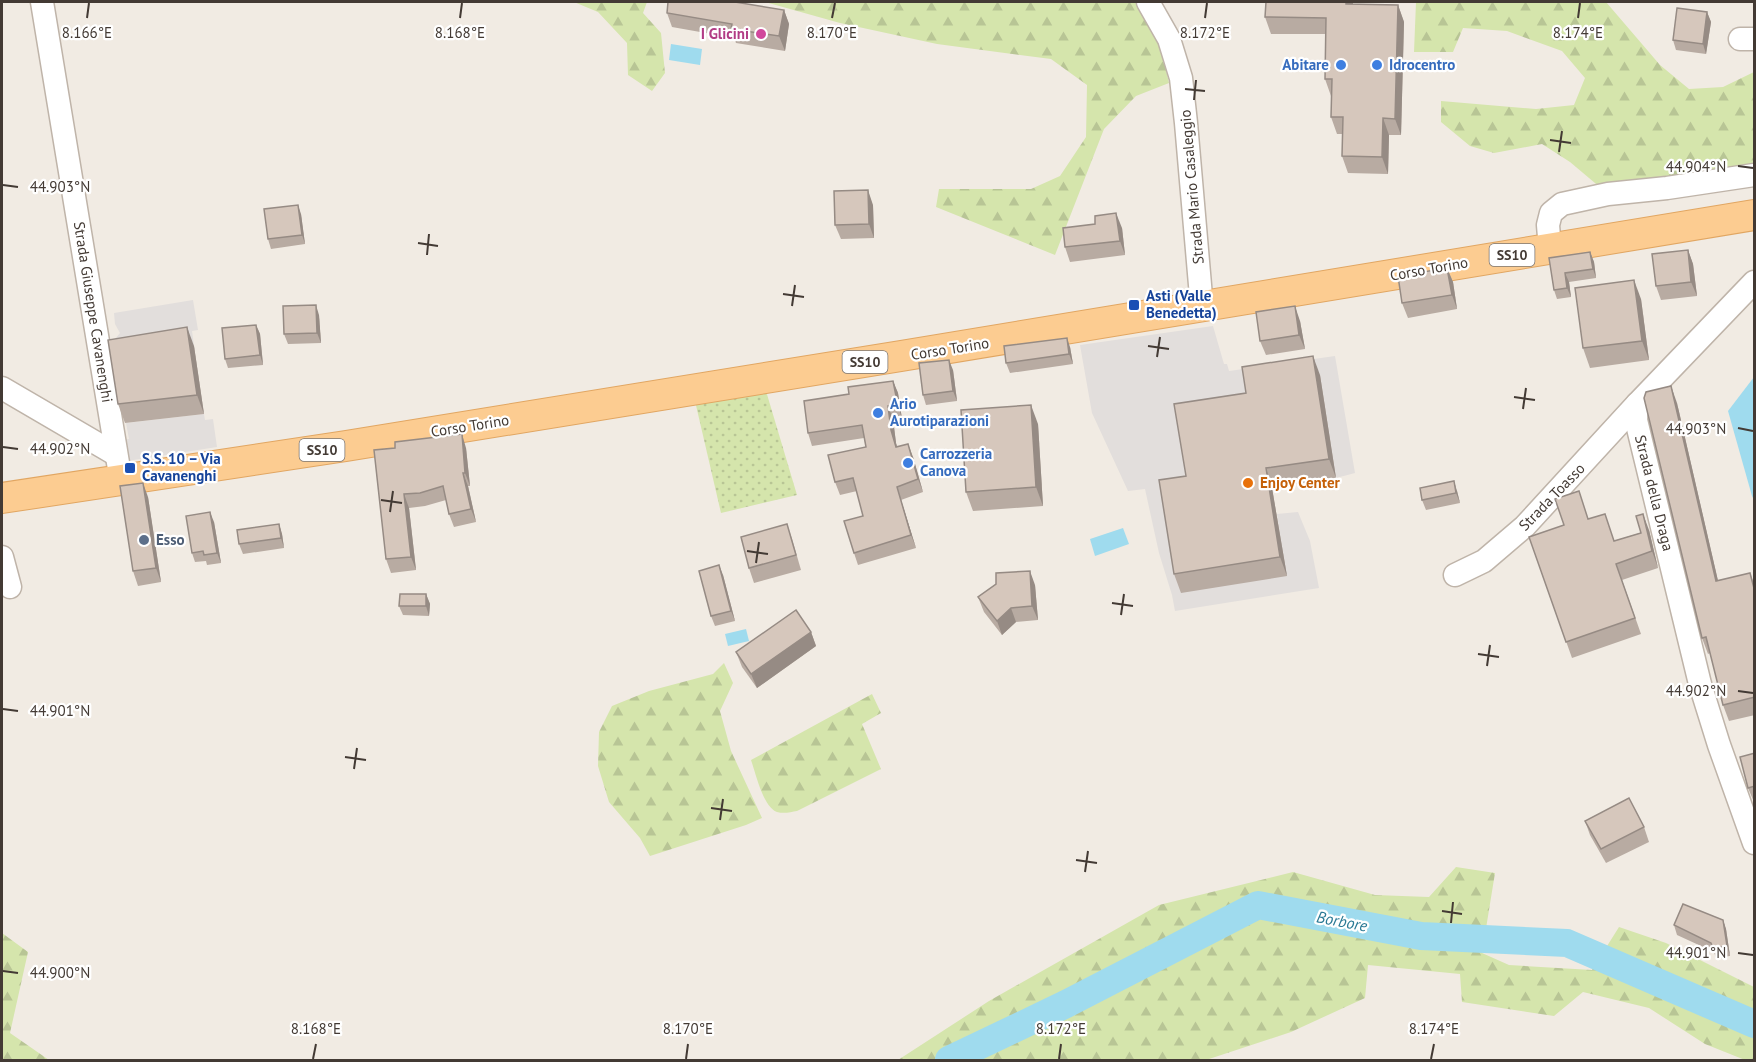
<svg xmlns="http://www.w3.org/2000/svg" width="1756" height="1062" viewBox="0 0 1756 1062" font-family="'PT Sans',sans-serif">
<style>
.grass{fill:url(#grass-dots)}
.forest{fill:url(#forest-firs)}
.parking{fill:#e2dedc}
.water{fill:#9fdbee}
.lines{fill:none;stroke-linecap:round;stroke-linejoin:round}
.river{stroke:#9fdbee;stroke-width:28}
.minor-casing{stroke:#bfb4a9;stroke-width:25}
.major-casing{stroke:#e1a662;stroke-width:32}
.minor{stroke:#fff;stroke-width:22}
.major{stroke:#fccc91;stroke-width:30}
.wall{fill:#b8aba2}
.shaded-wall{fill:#968b84}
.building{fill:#d6c7bc;stroke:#968b84;stroke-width:1.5}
.ticks{fill:none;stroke:#433a34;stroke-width:2}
.hotel-dot{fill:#d1479c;stroke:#fff;stroke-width:2}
.shop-dot{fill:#3f7fe0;stroke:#fff;stroke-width:2}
.transit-dot{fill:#1a4fb4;stroke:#fff;stroke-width:2}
.food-dot{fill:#e8710a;stroke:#fff;stroke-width:2}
.service-dot{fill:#5c6f8a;stroke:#fff;stroke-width:2}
.labels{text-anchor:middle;stroke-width:4.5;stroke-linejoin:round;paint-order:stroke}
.shield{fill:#fff;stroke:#7b7571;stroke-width:1.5}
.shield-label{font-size:14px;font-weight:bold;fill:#433a34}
.hotel-label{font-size:15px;font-weight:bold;fill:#b23c85;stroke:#fff;text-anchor:end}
.shop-label{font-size:15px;font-weight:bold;fill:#366cbe;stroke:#fff;text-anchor:start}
.street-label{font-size:15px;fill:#433a34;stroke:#fff}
.transit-label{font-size:15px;font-weight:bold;fill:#164399;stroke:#fff;text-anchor:start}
.food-label{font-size:15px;font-weight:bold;fill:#c56008;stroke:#fff;text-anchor:start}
.service-label{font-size:15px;font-weight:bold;fill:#4e5e75;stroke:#fff;text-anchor:start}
.water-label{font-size:16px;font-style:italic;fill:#2b7a95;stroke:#fff}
.ticks-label{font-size:15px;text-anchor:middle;fill:#433a34;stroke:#fff;stroke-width:4.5;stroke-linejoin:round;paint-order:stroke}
</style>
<defs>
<pattern id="grass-dots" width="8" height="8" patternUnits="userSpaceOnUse" patternTransform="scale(1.5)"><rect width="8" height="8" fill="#d5e5ac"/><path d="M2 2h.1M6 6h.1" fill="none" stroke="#b8c595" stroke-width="1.8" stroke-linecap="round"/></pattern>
<pattern id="forest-firs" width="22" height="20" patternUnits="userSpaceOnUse" patternTransform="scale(1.5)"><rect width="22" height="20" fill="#d5e5ac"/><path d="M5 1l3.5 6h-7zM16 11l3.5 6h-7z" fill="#b8c595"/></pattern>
</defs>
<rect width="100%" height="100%" fill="#f1ebe3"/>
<polygon class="grass" points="766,391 797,495 721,513 695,401"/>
<g class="forest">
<polygon points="574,2 647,2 643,13 661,33 665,73 652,91 628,75 627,43 598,12"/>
<polygon points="765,2 1137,2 1160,44 1169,83 1136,96 1104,129 1055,255 936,207 939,189 1031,189 1060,176 1086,137 1087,85 1051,59 937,44 840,23"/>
<polygon points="1416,2 1606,2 1660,65 1689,89 1723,87 1754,72 1754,175 1608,194 1570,162 1542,144 1494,153 1470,146 1441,122 1441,101 1536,109 1574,105 1585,78 1562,51 1507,31 1463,28 1453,52 1414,52"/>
<polygon points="724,663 733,683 720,711 731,751 762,818 746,825 650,856 640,838 609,802 598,766 599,732 612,706 649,691 713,674"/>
<path d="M 872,694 L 881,713 L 862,724 L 881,769 L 797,811 C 791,812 784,814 777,812 C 763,807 756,774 751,760 Z"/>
<polygon points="1456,867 1495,873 1482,953 1509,965 1592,970 1619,927 1666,943 1754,987 1754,1060 1745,1060 1705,1044 1649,1008 1583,992 1554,1016 1462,1002 1460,974 1368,965 1365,998 1291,1032 1206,1060 898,1060 989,1001 1159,905 1293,872 1375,895 1429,897"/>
<polygon points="2,933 28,952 10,1033 49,1060 2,1060"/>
</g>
<g class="parking">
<polygon points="193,300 198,330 192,331 194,346 108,360 115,339 120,333 115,324 114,313"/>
<polygon points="1213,326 1224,364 1227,364 1229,371 1335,356 1355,473 1336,478 1320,376 1249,386 1286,576 1277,514 1298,512 1310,541 1319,588 1175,611 1172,595 1159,553 1145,489 1128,491 1092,413 1080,345"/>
<polygon points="204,414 205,420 213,419 217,447 127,461 122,440 129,439 126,423"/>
</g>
<g class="water">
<polygon points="671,44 702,49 700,65 669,60"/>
<polygon points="1754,377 1754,500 1752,496 1728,411"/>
<polygon points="1123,528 1129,544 1095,556 1090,539"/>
<polygon points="746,629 749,641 728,646 725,634"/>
</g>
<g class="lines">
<polyline class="river" points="949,1060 1066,1004 1258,905 1421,936 1567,943 1754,1024"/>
<defs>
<g id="minor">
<polyline points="42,2 121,481"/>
<polyline points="1148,2 1169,39 1181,78 1186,123 1202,308"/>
<polyline points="1740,39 1754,39"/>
<polyline points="1550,249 1548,225 1551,213 1562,204 1608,194 1667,188 1754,175"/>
<polyline points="1754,282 1637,404 1636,420 1700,684 1719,745 1754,843"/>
<polyline points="2,388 115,454"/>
<polyline points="2,557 10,587"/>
<polyline points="1455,575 1484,561 1525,526 1637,404"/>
</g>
<polyline id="major" points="2,498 346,446 901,356 1754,215"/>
</defs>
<use href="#minor" class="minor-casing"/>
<use href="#major" class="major-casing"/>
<use href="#minor" class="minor"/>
<use href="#major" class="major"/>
</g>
<g class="wall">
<polygon points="1266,2 1353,2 1353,4 1398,5 1404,22 1401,135 1389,135 1388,174 1348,173 1342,156 1343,134 1337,134 1331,117 1332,96 1331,96 1325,79 1325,34 1271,34 1265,17"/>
<polygon points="784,10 789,24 785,51 736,43 734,38 672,27 667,13"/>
<polygon points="1707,12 1711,22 1706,54 1676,50 1673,40"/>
<polygon points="873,205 874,238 841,239 835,225"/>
<polygon points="301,214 305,244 271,249 268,239"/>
<polygon points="1122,228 1125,255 1070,262 1065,247"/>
<polygon points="1688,250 1693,264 1697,296 1661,300 1656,286"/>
<polygon points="1590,252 1594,262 1596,278 1569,282 1571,297 1557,299 1554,290 1549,258"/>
<polygon points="1447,268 1453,282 1457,309 1408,318 1402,303"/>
<polygon points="1641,299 1649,360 1590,368 1583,348"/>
<polygon points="319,315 321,343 288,344 284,334"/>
<polygon points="1300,321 1305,349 1266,355 1260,341"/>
<polygon points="256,325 260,334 263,365 228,368 225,359"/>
<polygon points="194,346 204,414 125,423 118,404"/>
<polygon points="1070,347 1073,364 1010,373 1006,363"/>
<polygon points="953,370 957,401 926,405 923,395"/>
<polygon points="1320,375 1336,478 1272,488 1287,576 1181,593 1174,574 1246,393"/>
<polygon points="893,381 898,393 902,419 893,419 896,443 897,447 913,457 923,492 901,500 916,548 858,565 854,553 863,516 857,491 840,495 835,482 866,447 864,438 812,446 808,433 849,394"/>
<polygon points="1677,403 1718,581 1750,573 1755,586 1755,715 1729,721 1723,705 1710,653 1708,654 1702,638"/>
<polygon points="1038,424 1043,506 973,511 966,492"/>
<polygon points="466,448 470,486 468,486 476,522 454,527 449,514 446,500 425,506 409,508 416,570 391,573 386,559 374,450"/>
<polygon points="1457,491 1460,503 1426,510 1422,500"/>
<polygon points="148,497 161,582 138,586 133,571"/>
<polygon points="1589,519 1614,541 1649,530 1658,568 1622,580 1641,634 1572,658 1529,537"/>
<polygon points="214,522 221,563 207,565 206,561 195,562 192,553"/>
<polygon points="279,524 282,534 284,548 243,554 239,544"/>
<polygon points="787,524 792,539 801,570 754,583 749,568"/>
<polygon points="723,575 735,621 715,626 711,616"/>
<polygon points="1035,585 1038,620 1016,622 1002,635 984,612 978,597"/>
<polygon points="426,594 430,604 429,616 403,615 399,606"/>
<polygon points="811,632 816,646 757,688 742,667 736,652"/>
<polygon points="1755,753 1755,802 1754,802 1748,788"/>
<polygon points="1585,821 1644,827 1649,842 1606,863 1590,835"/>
<polygon points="1723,920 1726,929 1730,956 1716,958 1714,952 1677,935 1674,925"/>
</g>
<g class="shaded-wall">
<polygon points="1346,2 1353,2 1352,21 1346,4"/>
<polygon points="1398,5 1404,22 1401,135 1395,119"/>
<polygon points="784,10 789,24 785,51 779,36"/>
<polygon points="1707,12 1711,22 1706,54 1703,44"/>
<polygon points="1383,118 1389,135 1388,174 1382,157"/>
<polygon points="868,190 873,205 874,238 869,224"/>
<polygon points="298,205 301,214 305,244 302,235"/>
<polygon points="1116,213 1122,228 1125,255 1120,241"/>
<polygon points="1688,250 1693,264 1697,296 1691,282"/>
<polygon points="1590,252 1594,262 1596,278 1593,269"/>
<polygon points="1447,268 1453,282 1457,309 1452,295"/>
<polygon points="1565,273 1569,282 1571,297 1567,288"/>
<polygon points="1634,280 1641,299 1649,360 1642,341"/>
<polygon points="316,305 319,315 321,343 317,333"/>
<polygon points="1295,306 1300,321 1305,349 1299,335"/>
<polygon points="256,325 260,334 263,365 260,355"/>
<polygon points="187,327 194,346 204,414 197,395"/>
<polygon points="1067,338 1070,347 1073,364 1069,354"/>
<polygon points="1313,356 1320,375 1336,478 1329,459"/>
<polygon points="949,360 953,370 957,401 953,391"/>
<polygon points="893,381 898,393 902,419 898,406"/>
<polygon points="1671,386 1677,403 1722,598 1716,581"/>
<polygon points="1031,405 1038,424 1043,506 1036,487"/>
<polygon points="888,406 893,419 896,443 901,460 891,430"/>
<polygon points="462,434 466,448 470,486 465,473"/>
<polygon points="908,444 913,457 923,492 918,479"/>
<polygon points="1266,468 1272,488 1287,576 1280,557"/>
<polygon points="463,473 468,486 476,522 471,509"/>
<polygon points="1454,481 1457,491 1460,503 1456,493"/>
<polygon points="143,483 148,497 161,582 156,568"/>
<polygon points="897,487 901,500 916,548 911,535"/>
<polygon points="404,494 409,508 416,570 411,557"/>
<polygon points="210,512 214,522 221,563 217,553"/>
<polygon points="1643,514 1649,530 1658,568 1652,551"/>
<polygon points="279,524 282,534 284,548 281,538"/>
<polygon points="719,565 723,575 735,621 731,611"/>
<polygon points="1030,571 1035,585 1038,620 1032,606"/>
<polygon points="426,594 430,604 429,616 426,606"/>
<polygon points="1011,608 1016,622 1002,635 997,621"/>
<polygon points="811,632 816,646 757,688 751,674"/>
<polygon points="1723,920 1726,929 1730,956 1727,946"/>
</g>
<g class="building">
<polygon points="668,2 735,2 784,10 779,36 731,29 732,24 667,13"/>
<polygon points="1266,2 1346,2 1346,4 1398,5 1395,119 1383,118 1382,157 1342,156 1343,117 1331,117 1332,79 1325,79 1326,18 1265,17"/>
<polygon points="1677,8 1707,12 1703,44 1673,40"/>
<polygon points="868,190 869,224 835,225 834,191"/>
<polygon points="298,205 302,235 268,239 264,209"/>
<polygon points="1116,213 1120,241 1065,247 1063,228 1095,224 1095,216"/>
<polygon points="1688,250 1691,282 1656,286 1652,254"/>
<polygon points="1590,252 1593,269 1565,273 1567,288 1554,290 1549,258"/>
<polygon points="1447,268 1452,295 1402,303 1398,276"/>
<polygon points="1634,280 1642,341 1583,348 1575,288"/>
<polygon points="316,305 317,333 284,334 283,306"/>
<polygon points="1295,306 1299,335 1260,341 1256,312"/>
<polygon points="256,325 260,355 225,359 222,328"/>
<polygon points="187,327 197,395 118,404 108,340"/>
<polygon points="1067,338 1069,354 1006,363 1004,346"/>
<polygon points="1313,356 1329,459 1266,468 1280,557 1174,574 1159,480 1186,476 1174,404 1246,393 1242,367"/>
<polygon points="949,360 953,391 923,395 919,363"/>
<polygon points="893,381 898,406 888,406 891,430 896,447 908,444 918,479 897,487 911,535 854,553 844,521 863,516 853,478 835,482 828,455 866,447 862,425 808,433 804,401 849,394 848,387"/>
<polygon points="1671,386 1716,581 1750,573 1755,592 1755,697 1723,705 1706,637 1702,638 1644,398 1646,392"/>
<polygon points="1031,405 1036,487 966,492 961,410"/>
<polygon points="462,434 465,473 463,473 471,509 449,514 443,486 420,493 404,494 411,557 386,559 374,450 395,448 395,442"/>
<polygon points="1454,481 1456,493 1422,500 1420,488"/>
<polygon points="143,483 156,568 133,571 120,486"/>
<polygon points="1579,491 1588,519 1605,514 1614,541 1641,533 1636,516 1643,514 1652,551 1616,564 1635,618 1566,642 1529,537 1564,525 1555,499"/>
<polygon points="210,512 217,553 204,555 203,551 192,553 186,516"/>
<polygon points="279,524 281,538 239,544 237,530"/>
<polygon points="787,524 796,555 749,568 741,537"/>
<polygon points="719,565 731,611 711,616 699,571"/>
<polygon points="1030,571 1032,606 1011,608 997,621 978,597 996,584 996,573"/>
<polygon points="400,594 426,594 426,606 399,606"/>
<polygon points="796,610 811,632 751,674 736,652"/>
<polygon points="1755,753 1755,786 1748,788 1740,757"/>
<polygon points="1629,798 1644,827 1601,849 1585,821"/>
<polygon points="1683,904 1723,920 1727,946 1713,948 1711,943 1674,925"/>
</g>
<path class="ticks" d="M 87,18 L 89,3M 460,18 L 462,3M 832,18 L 835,3M 1205,18 L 1207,3M 1578,18 L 1580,3M 1185,89 L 1205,91M 1194,100 L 1196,80M 1550,140 L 1571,143M 1559,152 L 1562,131M 1738,166 L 1753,168M 3,185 L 18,187M 418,243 L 438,246M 427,255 L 429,234M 783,294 L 804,297M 792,306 L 795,285M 1148,346 L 1169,349M 1157,357 L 1160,337M 1514,397 L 1535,400M 1523,409 L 1526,388M 1738,428 L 1753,431M 3,447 L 18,449M 381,500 L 402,503M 390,512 L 393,491M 747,551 L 768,554M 756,563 L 759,542M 1112,603 L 1133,606M 1121,615 L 1124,594M 1478,654 L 1499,657M 1487,666 L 1490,645M 1738,691 L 1753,693M 3,709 L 18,711M 345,757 L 366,760M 354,769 L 357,748M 711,808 L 732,811M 720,820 L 723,799M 1076,860 L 1097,863M 1085,872 L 1088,851M 1442,911 L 1462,914M 1451,923 L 1453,902M 1738,953 L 1753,955M 3,971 L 18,973M 313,1059 L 316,1044M 686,1059 L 688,1044M 1059,1059 L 1061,1044M 1431,1059 L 1434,1044"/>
<circle class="hotel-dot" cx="761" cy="34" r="6"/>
<g class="shop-dot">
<circle cx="1341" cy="65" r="6"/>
<circle cx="1377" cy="65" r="6"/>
<circle cx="878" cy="413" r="6"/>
<circle cx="908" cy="463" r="6"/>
</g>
<g class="transit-dot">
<rect x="1128" y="299" width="12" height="12" rx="3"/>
<rect x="124" y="462" width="12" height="12" rx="3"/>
</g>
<circle class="food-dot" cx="1248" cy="483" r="6"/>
<circle class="service-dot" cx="144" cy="540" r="6"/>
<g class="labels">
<g class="shield">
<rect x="1489.5" y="244" width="45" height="22" rx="4.5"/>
<rect x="842.5" y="351" width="45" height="22" rx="4.5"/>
<rect x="299.5" y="439" width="45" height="22" rx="4.5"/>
</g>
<g class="shield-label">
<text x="1512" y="260">SS10</text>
<text x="865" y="367">SS10</text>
<text x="322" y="455">SS10</text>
</g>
<g class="hotel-label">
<text x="749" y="39">I Glicini</text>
</g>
<g class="shop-label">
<text x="1329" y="70" text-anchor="end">Abitare</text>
<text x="1389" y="70">Idrocentro</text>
<text x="890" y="409">Ario<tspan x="890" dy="17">Aurotiparazioni</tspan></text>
<text x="920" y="459">Carrozzeria<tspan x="920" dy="17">Canova</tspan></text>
</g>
<g class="street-label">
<text transform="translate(1192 187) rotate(-95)" y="5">Strada Mario Casaleggio</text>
<text transform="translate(1429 269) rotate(-10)" y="5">Corso Torino</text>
<text transform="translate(93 312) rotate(81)" y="5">Strada Giuseppe Cavanenghi</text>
<text transform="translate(950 349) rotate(-9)" y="5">Corso Torino</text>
<text transform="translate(470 426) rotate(-9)" y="5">Corso Torino</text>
<text transform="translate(1654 493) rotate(76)" y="5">Strada della Draga</text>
<text transform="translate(1552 497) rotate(-46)" y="5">Strada Toasso</text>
</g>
<g class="transit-label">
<text x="1146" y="301">Asti (Valle<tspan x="1146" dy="17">Benedetta)</tspan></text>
<text x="142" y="464">S.S. 10 – Via<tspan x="142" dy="17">Cavanenghi</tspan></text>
</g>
<g class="food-label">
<text x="1260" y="488">Enjoy Center</text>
</g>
<g class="service-label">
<text x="156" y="545">Esso</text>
</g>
<g class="water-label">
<text transform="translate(1342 921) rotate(11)" y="6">Borbore</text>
</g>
</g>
<g class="ticks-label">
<text x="87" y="38">8.166°E</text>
<text x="460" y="38">8.168°E</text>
<text x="832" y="38">8.170°E</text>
<text x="1205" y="38">8.172°E</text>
<text x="1578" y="38">8.174°E</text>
<text x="1696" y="172">44.904°N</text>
<text x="60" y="192">44.903°N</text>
<text x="1696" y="434">44.903°N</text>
<text x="60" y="454">44.902°N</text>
<text x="1696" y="696">44.902°N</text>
<text x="60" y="716">44.901°N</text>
<text x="1696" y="958">44.901°N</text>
<text x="60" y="978">44.900°N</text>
<text x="316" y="1034">8.168°E</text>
<text x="688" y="1034">8.170°E</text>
<text x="1061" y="1034">8.172°E</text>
<text x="1434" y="1034">8.174°E</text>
</g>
<rect width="1756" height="1062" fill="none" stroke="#433a34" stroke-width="6"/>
</svg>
